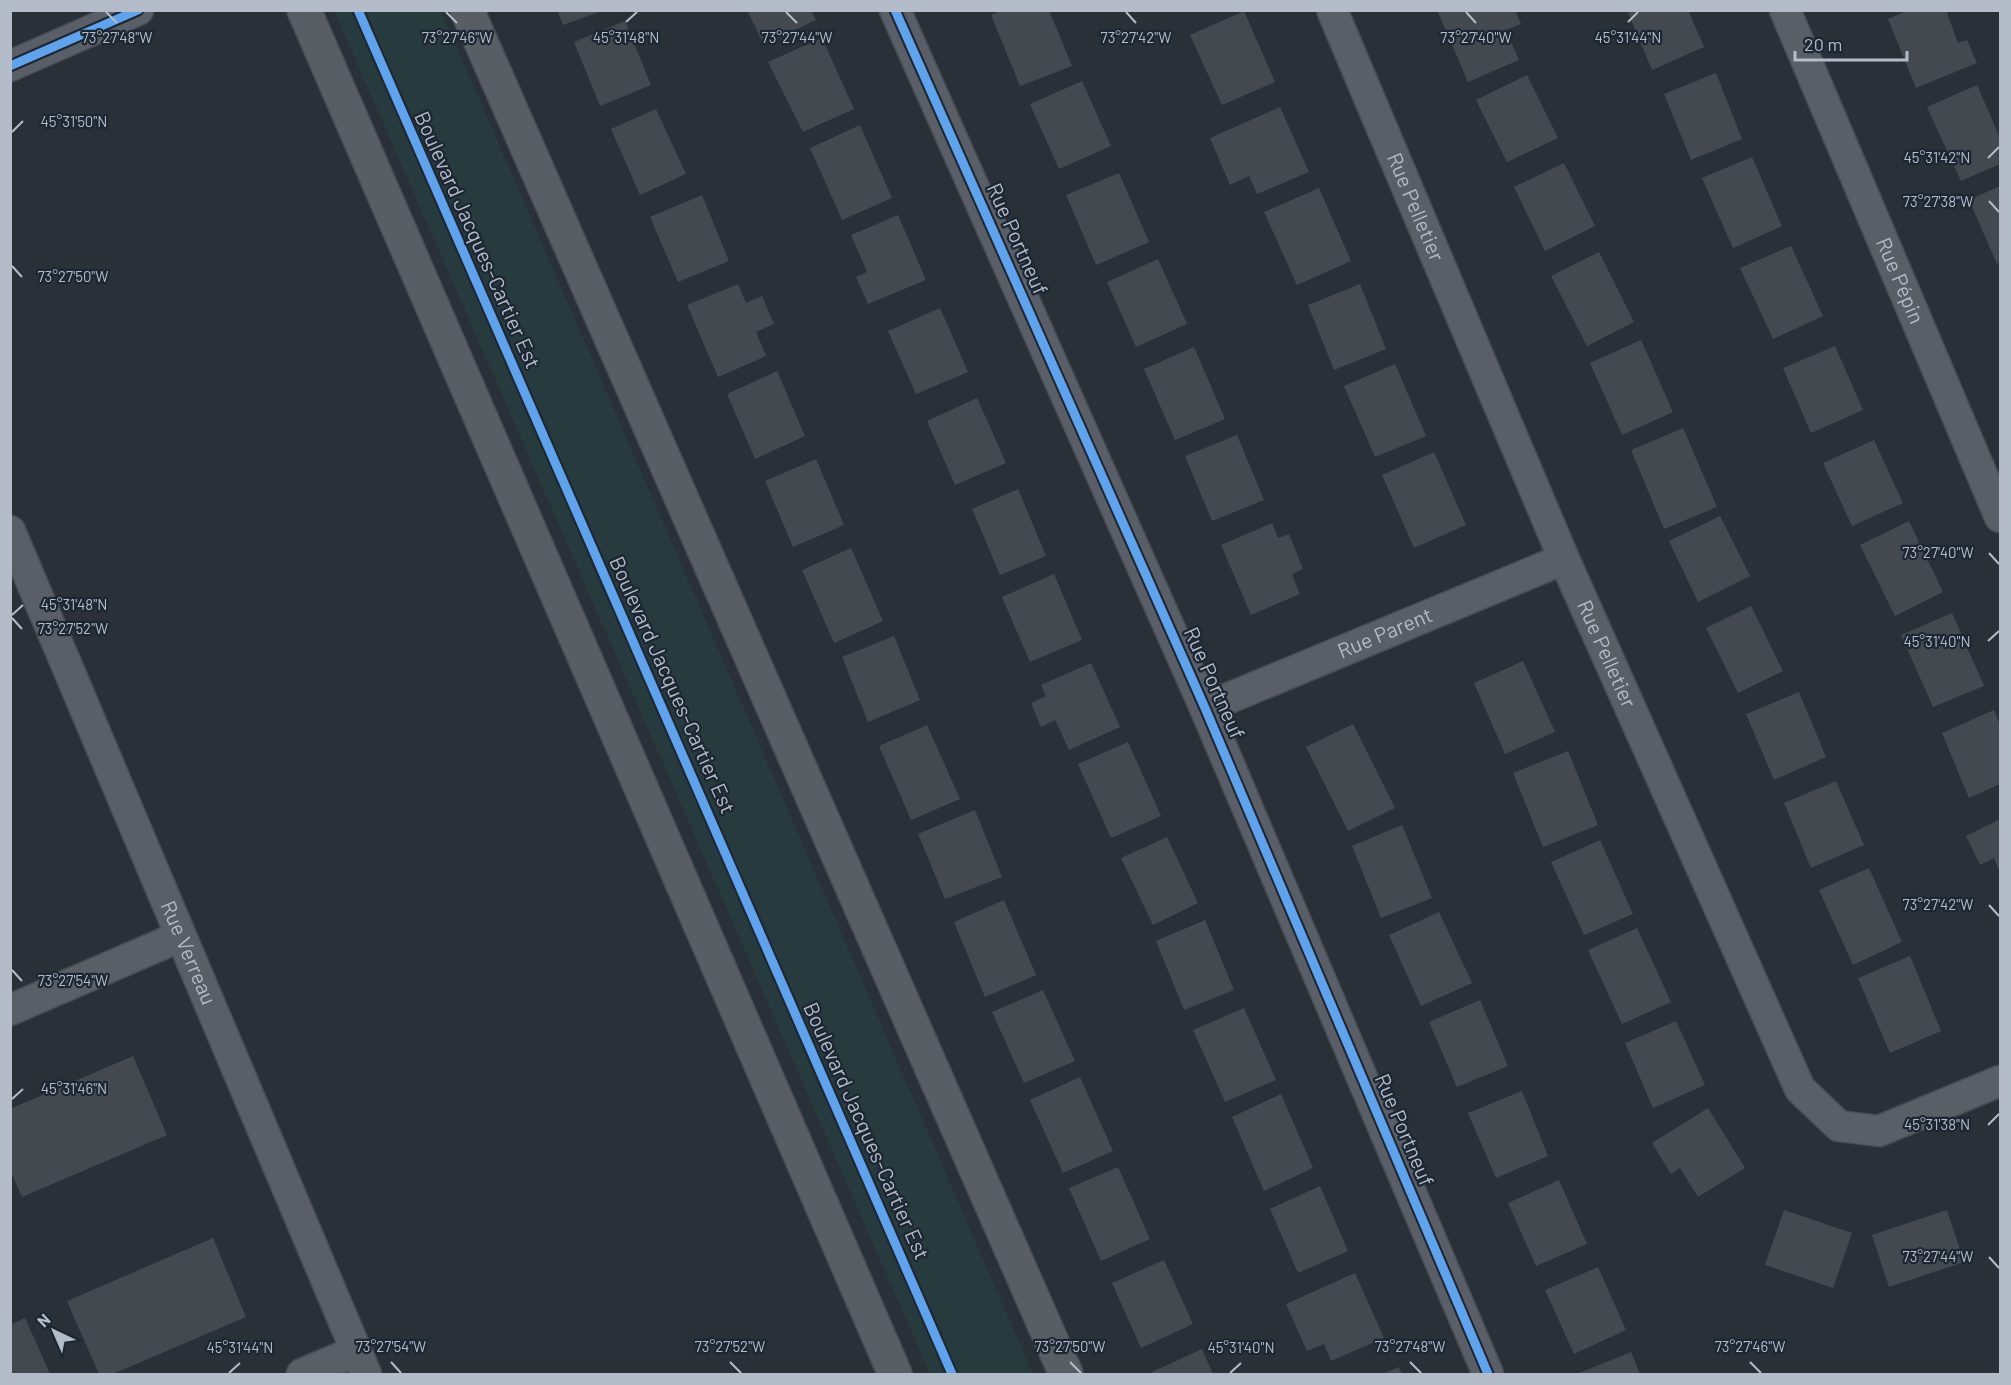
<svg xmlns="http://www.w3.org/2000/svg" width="2011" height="1385" viewBox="0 0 2011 1385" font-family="Barlow,sans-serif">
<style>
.green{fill:#273a3e}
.building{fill:#444950}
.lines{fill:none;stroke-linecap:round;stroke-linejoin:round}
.street-casing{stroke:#484c53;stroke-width:33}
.secondary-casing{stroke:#484c53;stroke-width:36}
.street{stroke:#5a5e66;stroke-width:30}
.secondary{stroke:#595d64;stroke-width:33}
.cycleway-casing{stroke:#1d2633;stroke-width:13}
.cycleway{stroke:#60a3ed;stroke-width:9}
.ticks{fill:none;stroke:#b4bcc9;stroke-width:2}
.labels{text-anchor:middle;stroke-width:4.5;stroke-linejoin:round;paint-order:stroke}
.street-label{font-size:21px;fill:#b4bcc9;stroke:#1d2633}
.ticks-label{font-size:15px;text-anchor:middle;fill:#b4bcc9;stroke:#1d2633;stroke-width:4.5;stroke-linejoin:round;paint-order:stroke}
</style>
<rect width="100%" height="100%" fill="#2a3038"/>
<polygon class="green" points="334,11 441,11 1033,1374 930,1374"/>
<g class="building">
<polygon points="557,10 602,10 602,11 563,25"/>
<polygon points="747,10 811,10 816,20 764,45"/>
<polygon points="1001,10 1049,10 1072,66 1020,86 991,15"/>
<polygon points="1437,10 1515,10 1521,24 1506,30 1519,60 1468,82"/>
<polygon points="1627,10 1688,10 1704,47 1652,70"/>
<polygon points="1909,10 1946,10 1958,43 1967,40 1977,63 1916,88 1888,19"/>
<polygon points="1244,11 1275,82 1222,105 1190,35"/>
<polygon points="625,21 651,85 600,106 574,42"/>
<polygon points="822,38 854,109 803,132 768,62"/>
<polygon points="1716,73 1742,139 1691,160 1664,94"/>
<polygon points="1527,75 1558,138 1507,162 1476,100"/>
<polygon points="1082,81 1111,146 1059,169 1030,104"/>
<polygon points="1977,85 2000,138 2000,164 1961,181 1927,107"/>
<polygon points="1280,107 1309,172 1257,194 1249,176 1230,185 1210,138"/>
<polygon points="656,109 686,174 640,195 611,129"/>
<polygon points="860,125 892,198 842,220 810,148"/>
<polygon points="1752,157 1782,226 1733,248 1702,178"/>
<polygon points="1564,163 1595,226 1545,251 1514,187"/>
<polygon points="1119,173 1149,242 1096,265 1066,195"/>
<polygon points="2000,186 2000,262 1997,264 1969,200"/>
<polygon points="1319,188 1351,261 1297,285 1264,212"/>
<polygon points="702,195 729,261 678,282 650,217"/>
<polygon points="898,215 926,280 868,304 856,277 867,272 851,235"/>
<polygon points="1791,246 1823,316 1773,339 1740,268"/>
<polygon points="1599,252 1634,322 1587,346 1551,276"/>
<polygon points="1158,259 1187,324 1136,347 1107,282"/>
<polygon points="738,284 746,303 762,296 774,324 756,332 766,356 718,377 687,305"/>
<polygon points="1360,284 1386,349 1334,370 1308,305"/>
<polygon points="940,308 968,372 916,394 888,331"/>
<polygon points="1641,340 1673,412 1622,435 1590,363"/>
<polygon points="1835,346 1863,410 1811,433 1783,368"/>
<polygon points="1194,347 1225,419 1175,440 1144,369"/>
<polygon points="1395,364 1426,436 1375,457 1344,386"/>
<polygon points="777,371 805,436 755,459 727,394"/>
<polygon points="977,398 1006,463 955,485 927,421"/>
<polygon points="1683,428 1717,507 1664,529 1631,450"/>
<polygon points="1237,435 1264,500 1212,521 1185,456"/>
<polygon points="1874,440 1903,503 1852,526 1823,463"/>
<polygon points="1434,452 1466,525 1414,548 1382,475"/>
<polygon points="816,459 844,525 793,547 765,481"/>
<polygon points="1018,489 1046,556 1000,575 972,509"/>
<polygon points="1720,516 1750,576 1698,602 1669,541"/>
<polygon points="1909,521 1943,592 1895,616 1860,545"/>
<polygon points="1272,523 1278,538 1289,534 1303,569 1292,574 1300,594 1251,615 1221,545"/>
<polygon points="851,548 883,621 834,643 802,570"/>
<polygon points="1054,574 1082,640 1030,662 1002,597"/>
<polygon points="1751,606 1783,671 1738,693 1706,628"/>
<polygon points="1952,613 1984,686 1933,707 1901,635"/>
<polygon points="894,636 920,700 868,722 842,657"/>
<polygon points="1523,661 1555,732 1505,754 1474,683"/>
<polygon points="1091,663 1120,727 1069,750 1055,720 1041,727 1031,703 1046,696 1041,685"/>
<polygon points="1799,692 1826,757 1774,780 1746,714"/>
<polygon points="1994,710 2000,725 2000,784 1969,798 1942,733"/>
<polygon points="1353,724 1395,808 1348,831 1306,747"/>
<polygon points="927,725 960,799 911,820 879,746"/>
<polygon points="1128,742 1161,816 1111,838 1078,764"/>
<polygon points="1568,751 1598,825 1543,847 1513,773"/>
<polygon points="1836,781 1864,845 1811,868 1784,803"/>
<polygon points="975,810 1002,877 945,899 918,834"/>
<polygon points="2000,819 2000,872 1994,858 1980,865 1966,836"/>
<polygon points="1402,825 1432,898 1381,918 1352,846"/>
<polygon points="1167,837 1198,903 1153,925 1121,858"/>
<polygon points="1600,840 1633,914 1584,935 1551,862"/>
<polygon points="1869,868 1902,942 1853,965 1819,890"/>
<polygon points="1004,900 1036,975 985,997 954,922"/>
<polygon points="1439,912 1472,983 1421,1006 1389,935"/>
<polygon points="1205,920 1234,990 1184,1010 1156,941"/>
<polygon points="1637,928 1671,1002 1622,1024 1588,950"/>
<polygon points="1910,956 1941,1031 1890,1053 1858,978"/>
<polygon points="1043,990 1075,1061 1024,1083 992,1012"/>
<polygon points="1480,1000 1508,1066 1457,1087 1429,1022"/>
<polygon points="1244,1008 1276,1080 1225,1102 1193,1030"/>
<polygon points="1676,1021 1705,1085 1653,1108 1625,1043"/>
<polygon points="133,1056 167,1135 22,1197 10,1170 10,1109"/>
<polygon points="1080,1077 1113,1151 1063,1173 1030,1100"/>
<polygon points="1522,1091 1548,1156 1496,1178 1468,1113"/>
<polygon points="1281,1094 1313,1168 1264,1191 1232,1117"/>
<polygon points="1708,1108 1745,1168 1698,1197 1680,1168 1671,1174 1652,1143"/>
<polygon points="1118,1167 1150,1239 1101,1261 1069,1188"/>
<polygon points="1559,1180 1587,1244 1536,1266 1508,1203"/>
<polygon points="1320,1186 1348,1251 1298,1273 1270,1209"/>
<polygon points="1784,1210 1852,1233 1833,1288 1765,1265"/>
<polygon points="1947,1210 1964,1262 1889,1287 1872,1235"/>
<polygon points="213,1238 246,1317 113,1374 99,1374 67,1301"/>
<polygon points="1164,1260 1193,1324 1141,1348 1112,1283"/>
<polygon points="1598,1267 1626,1330 1574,1354 1545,1290"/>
<polygon points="1355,1273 1384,1338 1331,1361 1324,1344 1307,1351 1286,1304"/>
<polygon points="25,1318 50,1374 10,1374 10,1325"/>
<polygon points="1202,1349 1213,1374 1153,1374 1152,1372"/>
<polygon points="1631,1352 1640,1374 1577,1374"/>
<polygon points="1399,1367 1402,1374 1382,1374"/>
</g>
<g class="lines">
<defs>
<g id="street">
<polyline points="895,10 1205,708 1488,1374"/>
<path id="s1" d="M 1332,10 L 1564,559 L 1800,1089 L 1839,1126 L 1879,1131 L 2000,1081"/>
<path id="s2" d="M 1785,10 L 2000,517"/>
<polyline points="10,66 138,10"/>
<path id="s3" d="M 10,531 L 366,1374"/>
<path id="s4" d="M 1205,708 L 1564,559"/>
<polyline points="10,1010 181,936"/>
<polyline points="302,1374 356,1351"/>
</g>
<g id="secondary">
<polyline points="304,10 895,1374"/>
<polyline points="467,10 1066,1374"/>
</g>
</defs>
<use href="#street" class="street-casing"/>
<use href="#secondary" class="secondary-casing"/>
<use href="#street" class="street"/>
<use href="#secondary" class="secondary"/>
<defs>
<g id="cycleway">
<polyline points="358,10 952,1374"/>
<polyline points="895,10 1205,708 1488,1374"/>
<polyline points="10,66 138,10"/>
</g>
</defs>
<use href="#cycleway" class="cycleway-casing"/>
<use href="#cycleway" class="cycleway"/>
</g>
<path class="ticks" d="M 106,12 L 117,23M 446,12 L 457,23M 786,12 L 797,23M 1126,12 L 1136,23M 1466,12 L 1476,23M 626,22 L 637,12M 1628,22 L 1638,12M 12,132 L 23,121M 1988,158 L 1999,147M 1989,201 L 1999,212M 12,266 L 22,277M 1989,553 L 1999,564M 12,615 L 23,605M 12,618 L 22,629M 1988,641 L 1999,631M 1989,905 L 1999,916M 12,970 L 22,981M 12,1099 L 23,1089M 1988,1125 L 1999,1114M 1989,1257 L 1999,1268M 391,1362 L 401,1373M 730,1362 L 741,1373M 1070,1362 L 1081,1373M 1410,1362 L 1421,1373M 1750,1362 L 1761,1373M 229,1373 L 240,1363M 1230,1373 L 1241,1363"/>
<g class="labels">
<g class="street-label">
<text dy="7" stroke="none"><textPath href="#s1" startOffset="214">Rue Pelletier</textPath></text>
<text transform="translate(1017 239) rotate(66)" y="7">Rue Portneuf</text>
<text transform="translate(477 240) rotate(66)" y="7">Boulevard Jacques-Cartier Est</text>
<text dy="7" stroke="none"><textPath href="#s2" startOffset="294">Rue Pépin</textPath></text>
<text dy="7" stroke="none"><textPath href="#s4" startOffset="195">Rue Parent</textPath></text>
<text dy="7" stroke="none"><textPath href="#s1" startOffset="700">Rue Pelletier</textPath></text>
<text transform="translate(1214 683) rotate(66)" y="7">Rue Portneuf</text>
<text transform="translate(672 685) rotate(66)" y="7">Boulevard Jacques-Cartier Est</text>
<text dy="7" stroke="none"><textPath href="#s3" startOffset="458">Rue Verreau</textPath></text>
<text transform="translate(1404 1130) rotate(67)" y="7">Rue Portneuf</text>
<text transform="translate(866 1131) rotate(66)" y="7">Boulevard Jacques-Cartier Est</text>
</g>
</g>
<g class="ticks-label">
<text x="626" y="43">45°31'48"N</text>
<text x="1628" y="43">45°31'44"N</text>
<text x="1476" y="43">73°27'40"W</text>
<text x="117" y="43">73°27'48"W</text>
<text x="457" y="43">73°27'46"W</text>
<text x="797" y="43">73°27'44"W</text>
<text x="1136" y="43">73°27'42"W</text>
<text x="74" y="127">45°31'50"N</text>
<text x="1937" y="163">45°31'42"N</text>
<text x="1938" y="207">73°27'38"W</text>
<text x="73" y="282">73°27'50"W</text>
<text x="1938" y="558">73°27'40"W</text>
<text x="74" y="610">45°31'48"N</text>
<text x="73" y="634">73°27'52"W</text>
<text x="1937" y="647">45°31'40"N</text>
<text x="1938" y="910">73°27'42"W</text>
<text x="73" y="986">73°27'54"W</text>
<text x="74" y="1094">45°31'46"N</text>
<text x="1937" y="1130">45°31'38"N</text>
<text x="1938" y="1262">73°27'44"W</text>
<text x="391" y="1352">73°27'54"W</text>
<text x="730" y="1352">73°27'52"W</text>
<text x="1070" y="1352">73°27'50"W</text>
<text x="1410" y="1352">73°27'48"W</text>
<text x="1750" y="1352">73°27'46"W</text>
<text x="240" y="1353">45°31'44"N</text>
<text x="1241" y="1353">45°31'40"N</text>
</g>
<rect width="2011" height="1385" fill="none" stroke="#b4bcc9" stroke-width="24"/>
<g transform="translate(54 1331) rotate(316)" stroke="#1d2633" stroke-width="4.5" paint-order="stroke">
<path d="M0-4.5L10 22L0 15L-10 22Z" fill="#b4bcc9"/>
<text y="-9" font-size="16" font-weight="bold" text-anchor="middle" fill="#b4bcc9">N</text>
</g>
<path d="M1795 51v9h112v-9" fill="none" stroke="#b4bcc9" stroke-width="3"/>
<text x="1804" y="51" font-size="18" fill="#b4bcc9" stroke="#1d2633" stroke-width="4.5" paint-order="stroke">20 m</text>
</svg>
